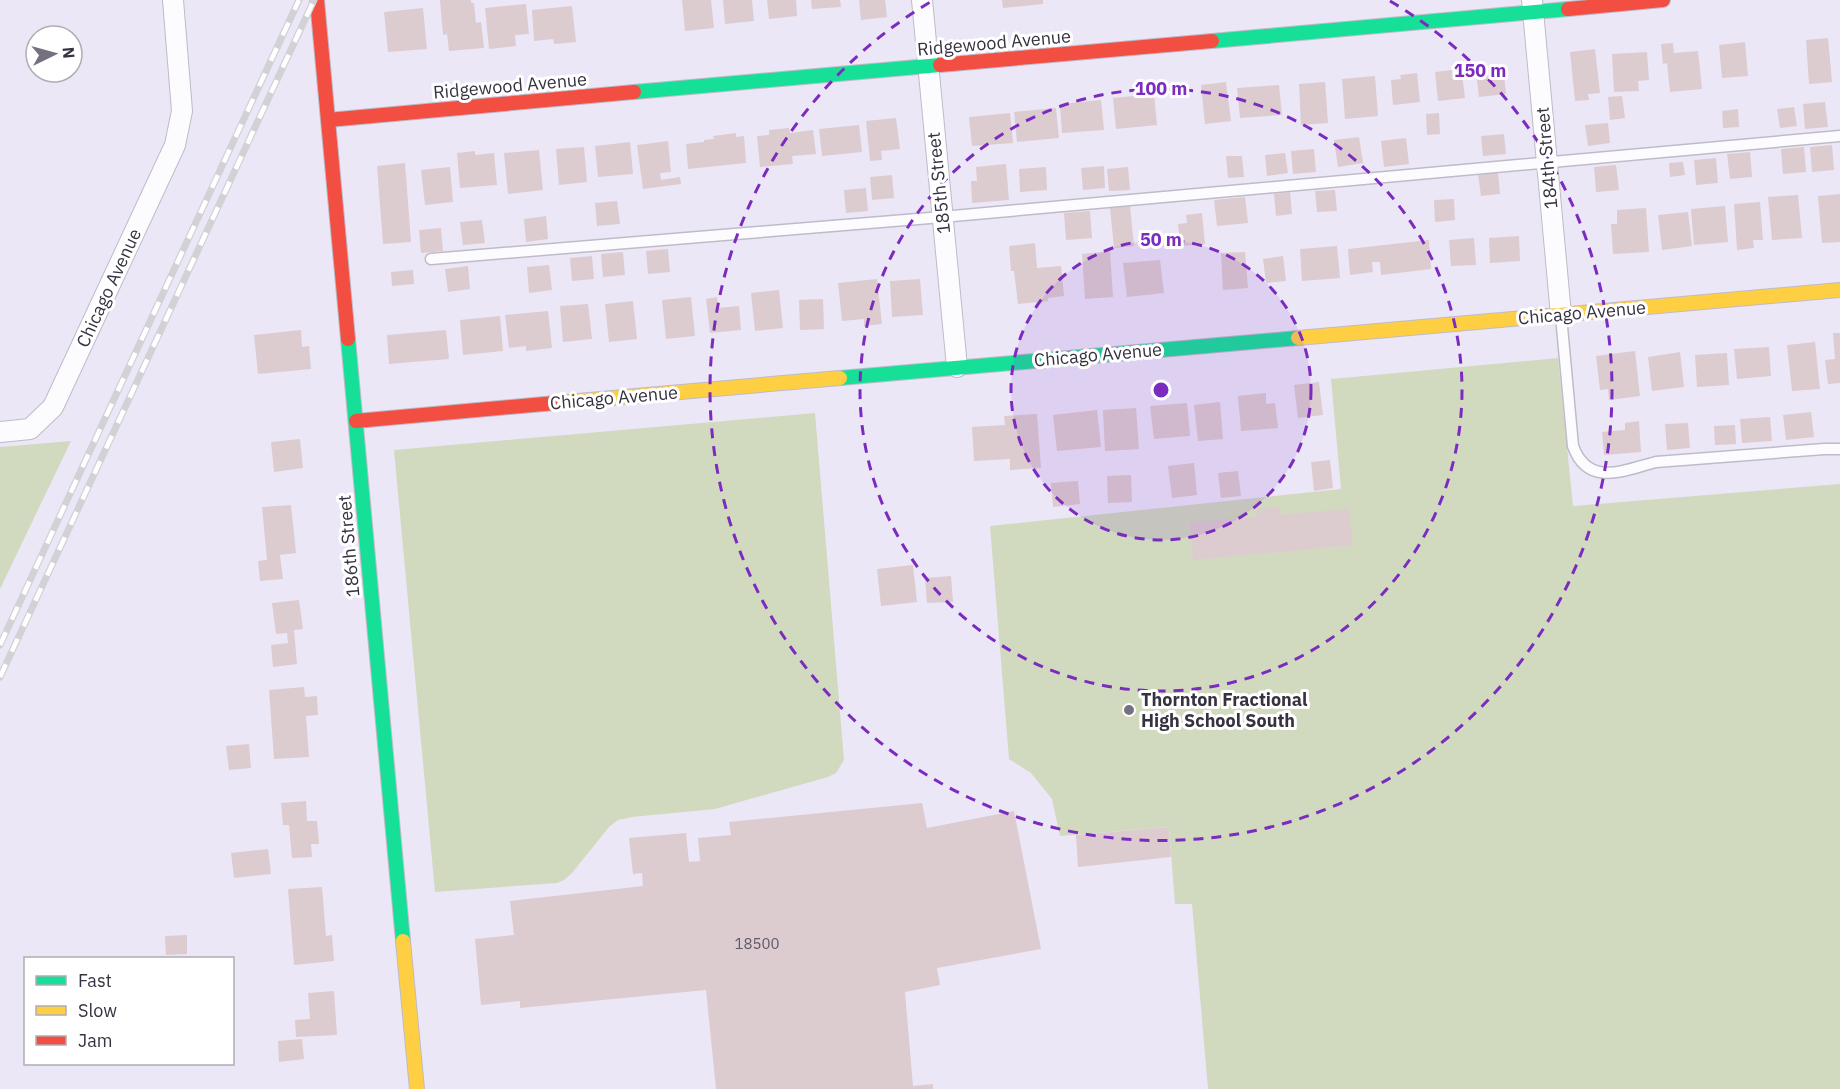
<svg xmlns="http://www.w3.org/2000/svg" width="1840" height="1089" viewBox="0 0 1840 1089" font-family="'IBM Plex Sans',sans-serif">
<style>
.green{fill:#d1dabf}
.building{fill:#dcccd0}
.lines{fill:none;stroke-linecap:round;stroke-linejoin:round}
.lane-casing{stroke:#bfbbc8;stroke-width:13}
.street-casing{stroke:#bfbbc8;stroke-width:22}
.fast-casing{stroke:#bfbbc8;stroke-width:16}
.slow-casing{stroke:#bfbbc8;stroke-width:16}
.jam-casing{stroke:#bfbbc8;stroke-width:16}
.lane{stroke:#fcfbfe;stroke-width:10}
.street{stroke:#fcfbfe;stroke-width:20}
.fast{stroke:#16e098;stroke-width:14}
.slow{stroke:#ffcf43;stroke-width:14}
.jam{stroke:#f24e42;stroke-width:14}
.rail-casing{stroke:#d2d1d5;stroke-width:7}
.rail{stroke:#fff;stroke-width:4.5;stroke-dasharray:14;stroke-linecap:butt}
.ring{fill:none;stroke:#7b2cbf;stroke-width:3;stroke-dasharray:10 8}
.poi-dot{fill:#767180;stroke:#fff;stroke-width:2}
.labels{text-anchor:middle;stroke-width:6;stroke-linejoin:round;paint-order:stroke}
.number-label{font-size:15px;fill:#605864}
.street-label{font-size:18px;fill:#363240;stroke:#fff}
.poi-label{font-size:18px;font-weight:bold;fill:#363240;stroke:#fff;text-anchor:start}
.centre{fill:#7b2cbf;stroke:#fff;stroke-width:3}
.ring-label{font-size:18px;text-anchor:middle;font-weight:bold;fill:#7b2cbf;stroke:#fff;stroke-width:6;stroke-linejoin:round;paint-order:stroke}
</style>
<rect width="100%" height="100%" fill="#ece7f7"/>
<g class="green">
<polygon points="1558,358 1573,506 1840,484 1840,1089 1208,1089 1192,904 1175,904 1169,827 1060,836 1052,799 1031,773 1009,759 990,526 1341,489 1331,379"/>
<polygon points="815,413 844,760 836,773 828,777 715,809 632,817 618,820 609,827 572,873 564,880 557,883 435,892 394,450"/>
<polygon points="71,441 0,589 0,447"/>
</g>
<g class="building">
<polygon points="440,0 471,0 471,3 474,3 476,23 481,22 484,48 449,51 447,34 443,35"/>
<polygon points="682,0 711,0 714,28 685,31"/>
<polygon points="723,0 752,0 754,21 725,24"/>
<polygon points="767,0 796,0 797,16 769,19"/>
<polygon points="811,0 840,0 841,7 812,9"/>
<polygon points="859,0 885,0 887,17 861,20"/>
<polygon points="1002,0 1043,0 1043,4 1003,8"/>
<polygon points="526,4 529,34 515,35 516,46 489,49 485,8"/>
<polygon points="572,6 576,42 554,44 553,39 534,41 532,10"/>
<polygon points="423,8 427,49 388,52 384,12"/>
<polygon points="1828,38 1832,82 1809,84 1806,40"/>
<polygon points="1745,42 1748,76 1722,78 1719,45"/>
<polygon points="1673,43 1674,53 1698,51 1702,89 1670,92 1667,63 1663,64 1661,44"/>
<polygon points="1595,49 1600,93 1588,94 1589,100 1575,101 1570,52"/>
<polygon points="1647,52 1649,80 1638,81 1639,91 1614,92 1612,54"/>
<polygon points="1503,65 1506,94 1479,97 1476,72 1487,71 1486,67"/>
<polygon points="1452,70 1452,74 1462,73 1465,98 1438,101 1435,72"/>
<polygon points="1417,73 1420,102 1393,105 1391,80 1401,79 1400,75"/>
<polygon points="1375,76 1378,116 1345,119 1342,79"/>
<polygon points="1226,82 1231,121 1205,124 1201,85"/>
<polygon points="1325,82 1328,123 1301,125 1299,84"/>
<polygon points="1279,85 1282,115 1240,118 1237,88"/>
<polygon points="1154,94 1157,125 1116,129 1113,98"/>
<polygon points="1622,96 1625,118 1610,120 1608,97"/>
<polygon points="1101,100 1104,130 1062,133 1060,104"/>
<polygon points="1825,102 1828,127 1805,129 1803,104"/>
<polygon points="1794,107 1797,126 1780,128 1777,109"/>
<polygon points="1056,108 1059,138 1017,142 1014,112"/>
<polygon points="1738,109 1739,127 1723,128 1722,111"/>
<polygon points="1010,113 1013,143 972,146 969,117"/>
<polygon points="1439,113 1440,134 1427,135 1426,114"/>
<polygon points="896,118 900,149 881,151 882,160 870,161 866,121"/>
<polygon points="1608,123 1610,143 1588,146 1585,125"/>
<polygon points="859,125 862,152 822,156 819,129"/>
<polygon points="789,128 790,133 813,130 816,154 792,156 793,164 760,167 757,136 769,135 769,130"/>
<polygon points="736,133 736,137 744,136 746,163 688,169 686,144 704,142 704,140 714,139 713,136"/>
<polygon points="1504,134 1506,154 1483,156 1481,136"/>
<polygon points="1359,137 1363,163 1338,167 1334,140"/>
<polygon points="1406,138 1409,164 1384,167 1381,141"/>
<polygon points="668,141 671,172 660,173 661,180 680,177 681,184 643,189 637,145"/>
<polygon points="630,142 633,174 598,177 595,146"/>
<polygon points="1832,145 1834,170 1812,172 1810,147"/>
<polygon points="584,147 587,182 559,185 556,149"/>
<polygon points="1804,147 1806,172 1783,174 1781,149"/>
<polygon points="1314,149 1316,172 1293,174 1291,151"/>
<polygon points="539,150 543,190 508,194 504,153"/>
<polygon points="475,151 475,155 494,153 497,185 460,188 457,153"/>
<polygon points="1750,152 1752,177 1730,179 1727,154"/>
<polygon points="1285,153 1288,173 1267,176 1265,155"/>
<polygon points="1226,156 1242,156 1244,177 1228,178"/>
<polygon points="1716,158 1718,183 1696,185 1694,160"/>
<polygon points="1683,162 1685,175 1670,177 1669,163"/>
<polygon points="405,163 411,242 383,244 377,166"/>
<polygon points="1006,164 1009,200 972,203 971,181 977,181 976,167"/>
<polygon points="1616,165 1619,190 1596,192 1594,167"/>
<polygon points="1104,166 1105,188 1083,190 1081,168"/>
<polygon points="450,167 453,202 425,205 421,170"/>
<polygon points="1046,167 1047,190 1020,192 1019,169"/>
<polygon points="1128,167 1130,190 1109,191 1107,169"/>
<polygon points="1498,172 1500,194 1481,196 1478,174"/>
<polygon points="892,175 894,198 872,200 870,177"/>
<polygon points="866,188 868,211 846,213 844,190"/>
<polygon points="1335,190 1337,211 1317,212 1315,191"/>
<polygon points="1290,192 1292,214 1276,216 1274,194"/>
<polygon points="1840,194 1840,242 1822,243 1818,196"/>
<polygon points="1798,195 1802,238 1772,240 1768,197"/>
<polygon points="1245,197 1248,223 1217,226 1214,200"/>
<polygon points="1454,199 1455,220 1435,222 1434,200"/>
<polygon points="617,201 620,224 597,226 595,203"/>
<polygon points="1760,202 1763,240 1753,240 1754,248 1737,250 1734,204"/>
<polygon points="1130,206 1134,246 1114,248 1110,208"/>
<polygon points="1725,206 1728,242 1694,245 1691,209"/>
<polygon points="1646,208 1649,252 1613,254 1611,224 1617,224 1617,210"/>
<polygon points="1090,211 1092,238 1066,240 1064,213"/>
<polygon points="1688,212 1692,246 1662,250 1658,215"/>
<polygon points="1202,213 1205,244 1180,246 1178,224 1187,223 1186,215"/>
<polygon points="546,216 548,239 526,242 524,219"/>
<polygon points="482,220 485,243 463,245 460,222"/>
<polygon points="441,228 443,251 421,253 419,230"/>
<polygon points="1519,236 1520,261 1490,263 1489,238"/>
<polygon points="1474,238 1476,265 1451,266 1449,240"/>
<polygon points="1429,240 1431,269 1381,275 1380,262 1372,262 1373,272 1350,275 1348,249"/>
<polygon points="1035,243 1037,268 1061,266 1064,296 1048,298 1048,301 1018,304 1014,271 1011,271 1009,246"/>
<polygon points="1337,246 1340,278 1302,281 1300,249"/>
<polygon points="668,249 670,272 648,274 646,251"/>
<polygon points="1110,251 1113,297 1085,299 1082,254"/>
<polygon points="623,252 625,275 603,277 601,254"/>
<polygon points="1245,252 1248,288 1223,290 1221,253"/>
<polygon points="592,256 594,279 572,281 570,258"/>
<polygon points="1283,256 1286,281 1266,283 1263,259"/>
<polygon points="1160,260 1164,293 1127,297 1123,263"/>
<polygon points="549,265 552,290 529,293 527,267"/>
<polygon points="468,266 470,289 448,292 445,269"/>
<polygon points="413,270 414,284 392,286 391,272"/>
<polygon points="877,279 882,324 864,326 864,319 842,321 838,283"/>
<polygon points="920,279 923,315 892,317 890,281"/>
<polygon points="779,290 783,328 755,331 751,293"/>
<polygon points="691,297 695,336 666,339 662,300"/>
<polygon points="717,297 718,308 739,306 741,330 710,333 706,299"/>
<polygon points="823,299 824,329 800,330 799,300"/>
<polygon points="633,301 637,339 609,342 605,304"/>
<polygon points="588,304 592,339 563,342 560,306"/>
<polygon points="548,311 552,348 526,351 526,346 509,348 505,315"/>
<polygon points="500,316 503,351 463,355 460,320"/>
<polygon points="301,330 302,347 309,346 311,369 258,374 254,335"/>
<polygon points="446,330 449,359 389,364 387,335"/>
<polygon points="1833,333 1840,333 1840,383 1828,384 1825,360 1835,359"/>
<polygon points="1815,342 1820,389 1792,391 1787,345"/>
<polygon points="1769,347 1771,376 1737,379 1734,349"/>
<polygon points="1635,351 1640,396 1609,400 1608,389 1600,390 1596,356"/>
<polygon points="1680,352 1684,387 1652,391 1648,357"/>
<polygon points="1727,353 1729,385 1697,387 1695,355"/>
<polygon points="1319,382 1323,415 1298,418 1294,385"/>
<polygon points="1266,393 1266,404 1275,403 1278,428 1241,431 1238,396"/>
<polygon points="1220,402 1223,439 1198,441 1194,405"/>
<polygon points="1187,403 1190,436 1154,439 1150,406"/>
<polygon points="1136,408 1139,449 1105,451 1103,410"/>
<polygon points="1097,410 1101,447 1057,451 1053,415"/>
<polygon points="1811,412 1814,437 1786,440 1783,415"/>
<polygon points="1037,414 1041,468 1010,470 1010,459 974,461 972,427 1005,425 1004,416"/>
<polygon points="1770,417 1772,441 1742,443 1740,419"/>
<polygon points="1639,421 1641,452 1604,455 1602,432 1625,430 1625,423"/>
<polygon points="1688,423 1690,448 1667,450 1665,424"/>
<polygon points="1735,425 1736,444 1715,445 1714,426"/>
<polygon points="300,439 303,468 274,472 271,442"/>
<polygon points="1330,460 1333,488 1314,491 1311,462"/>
<polygon points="1194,463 1197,495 1172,498 1168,466"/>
<polygon points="1238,471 1241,496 1221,498 1218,473"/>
<polygon points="1131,475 1132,502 1108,503 1107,476"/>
<polygon points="1078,481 1080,504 1053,507 1051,483"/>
<polygon points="291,505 296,553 280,555 283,579 260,581 258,561 267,560 262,507"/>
<polygon points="1279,507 1280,515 1349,509 1353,545 1193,560 1190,522 1257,517 1256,509"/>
<polygon points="913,565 917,602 881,606 877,569"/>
<polygon points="951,576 953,602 927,603 925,578"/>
<polygon points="299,600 303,629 294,630 297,664 273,667 271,645 288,643 287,633 276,634 272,603"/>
<polygon points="304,687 305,697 317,696 318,715 306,716 309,757 274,759 269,690"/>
<polygon points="249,744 251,768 229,770 226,746"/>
<polygon points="306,801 307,821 317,821 319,844 311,844 312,857 292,858 289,825 283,825 281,803"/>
<polygon points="922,803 927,828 1014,811 1041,949 937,968 940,985 905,992 913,1086 933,1084 933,1089 716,1089 706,990 520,1008 520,1001 481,1005 475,939 514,935 510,901 643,886 642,873 633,874 629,838 686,833 689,862 700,861 698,838 731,835 729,822"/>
<polygon points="1169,827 1171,857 1078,867 1076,835"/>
<polygon points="268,849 271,874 234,878 231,853"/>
<polygon points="322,887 326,936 332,935 334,961 294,965 288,889"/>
<polygon points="187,935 187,954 166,955 165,936"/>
<polygon points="334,991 337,1035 296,1037 295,1020 310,1019 308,993"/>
<polygon points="302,1039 304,1059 279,1062 278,1041"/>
</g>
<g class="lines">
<defs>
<g id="lane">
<polyline points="431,259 942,217 1840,136"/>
<path d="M 1561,316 L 1573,446 C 1588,488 1625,470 1656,462 L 1824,449 L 1840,449"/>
</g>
<g id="street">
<polyline points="922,0 957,367"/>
<polyline points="1532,0 1561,315"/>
<polyline points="0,432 30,429 53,407 175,145 182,111 173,0"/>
</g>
<g id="fast">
<polyline points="1212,41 1568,9"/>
<polyline points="634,92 940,65"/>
<polyline points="348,339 403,941"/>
<polyline points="840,378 1298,338"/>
</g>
<g id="slow">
<polyline points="1298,338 1840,290"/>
<polyline points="555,403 840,378"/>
<polyline points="403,941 417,1089"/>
</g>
<g id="jam">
<polyline points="317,0 348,339"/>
<polyline points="1568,9 1663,0"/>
<polyline points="940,65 1212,41"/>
<polyline points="328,120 634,92"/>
<polyline points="356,421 555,403"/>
</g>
</defs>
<use href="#lane" class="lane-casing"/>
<use href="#street" class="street-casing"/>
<use href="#fast" class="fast-casing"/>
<use href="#slow" class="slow-casing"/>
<use href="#jam" class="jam-casing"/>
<use href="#lane" class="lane"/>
<use href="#street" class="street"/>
<use href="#fast" class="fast"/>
<use href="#slow" class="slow"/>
<use href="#jam" class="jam"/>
<defs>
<g id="rail">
<polyline points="0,645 299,0"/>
<polyline points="0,677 314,0"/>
</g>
</defs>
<use href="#rail" class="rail-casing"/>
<use href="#rail" class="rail"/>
</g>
<circle cx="1161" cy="390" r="150" fill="#7b2cbf" fill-opacity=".12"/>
<g class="ring">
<circle cx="1161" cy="390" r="150"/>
<circle cx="1161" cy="390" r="301"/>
<path d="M1390 1A451 451 0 1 1 932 1"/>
</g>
<circle class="poi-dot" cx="1129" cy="710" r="6"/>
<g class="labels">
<g class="number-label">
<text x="757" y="949">18500</text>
</g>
<g class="street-label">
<text transform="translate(994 43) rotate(-5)" y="6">Ridgewood Avenue</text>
<text transform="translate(510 86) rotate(-5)" y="6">Ridgewood Avenue</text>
<text transform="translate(1547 158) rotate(-95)" y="6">184th Street</text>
<text transform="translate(939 183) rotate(-96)" y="6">185th Street</text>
<text transform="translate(109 288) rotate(-65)" y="6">Chicago Avenue</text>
<text transform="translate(1582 313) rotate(-5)" y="6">Chicago Avenue</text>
<text transform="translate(1098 355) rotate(-5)" y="6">Chicago Avenue</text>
<text transform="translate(614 398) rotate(-5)" y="6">Chicago Avenue</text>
<text transform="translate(349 546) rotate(-95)" y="6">186th Street</text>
</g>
<g class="poi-label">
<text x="1141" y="706">Thornton Fractional<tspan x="1141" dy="21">High School South</tspan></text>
</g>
</g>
<circle cx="1161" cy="390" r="9" class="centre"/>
<g class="ring-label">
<text x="1480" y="77">150 m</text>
<text x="1161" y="95">100 m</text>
<text x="1161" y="246">50 m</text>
</g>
<rect x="24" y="957" width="210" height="108" fill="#ffffff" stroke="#afadb3" stroke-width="1.5"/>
<rect x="36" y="976" width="30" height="9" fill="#16e098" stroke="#afadb3" stroke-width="1.5"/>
<text x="78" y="987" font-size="18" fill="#363240">Fast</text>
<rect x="36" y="1006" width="30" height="9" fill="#ffcf43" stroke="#afadb3" stroke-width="1.5"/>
<text x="78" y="1017" font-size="18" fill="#363240">Slow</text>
<rect x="36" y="1036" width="30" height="9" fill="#f24e42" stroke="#afadb3" stroke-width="1.5"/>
<text x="78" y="1047" font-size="18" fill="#363240">Jam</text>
<g transform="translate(54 54) rotate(85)"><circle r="28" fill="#ffffff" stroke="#afadb3" stroke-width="1.5"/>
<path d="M0-4.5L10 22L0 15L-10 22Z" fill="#767180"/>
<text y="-9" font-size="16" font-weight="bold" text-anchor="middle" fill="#363240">N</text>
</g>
</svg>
